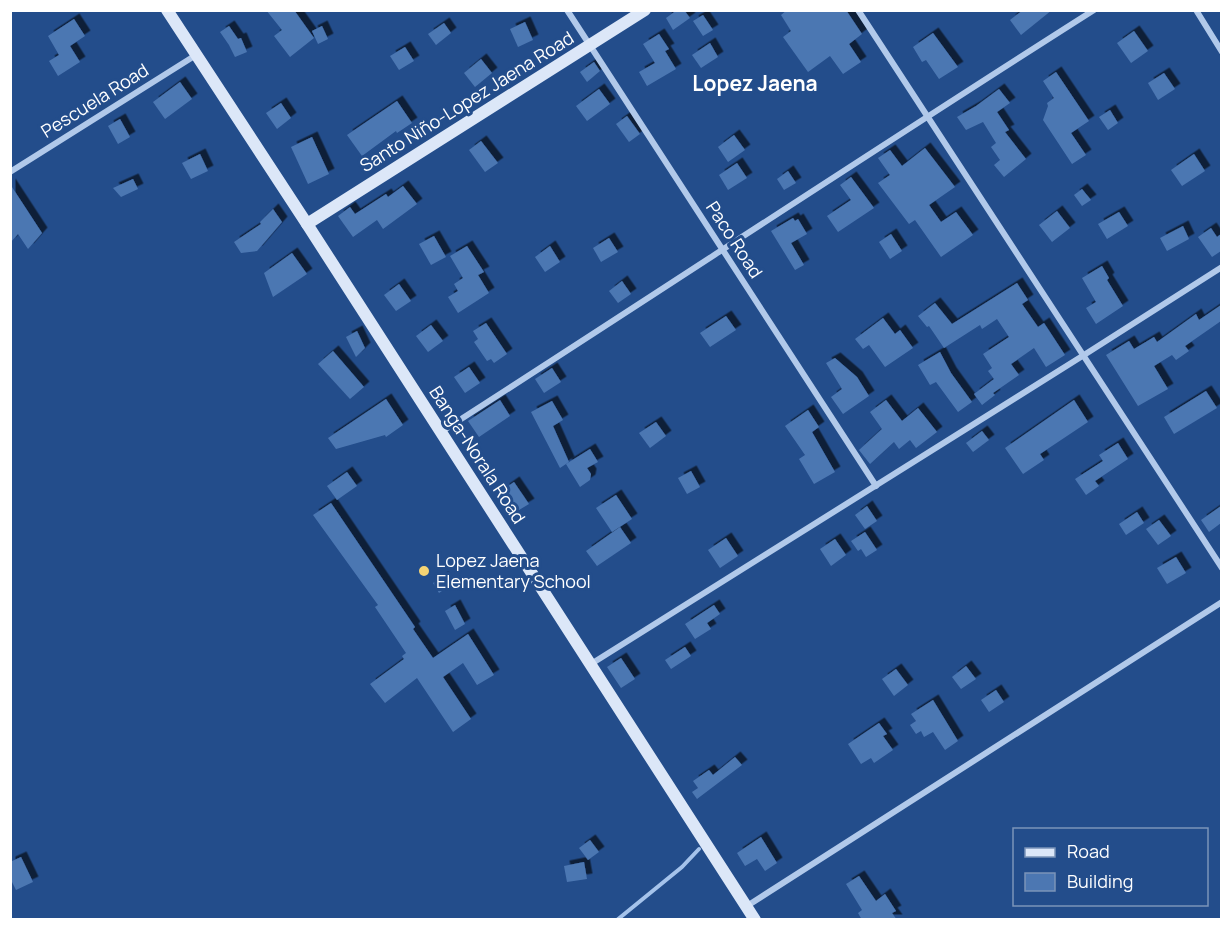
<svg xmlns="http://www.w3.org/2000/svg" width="1232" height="930" viewBox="0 0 1232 930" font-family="Manrope,sans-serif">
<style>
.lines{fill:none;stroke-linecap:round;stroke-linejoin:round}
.stream{stroke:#a5c3eb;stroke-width:4}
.building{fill:#4c77b2;filter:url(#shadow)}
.street{stroke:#b1c9ea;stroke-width:6}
.secondary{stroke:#dce7f8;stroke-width:12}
.poi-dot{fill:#f5d474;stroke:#234d8b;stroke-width:2}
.labels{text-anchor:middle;stroke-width:6;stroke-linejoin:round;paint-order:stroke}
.street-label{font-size:18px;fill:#fff;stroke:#234d8b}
.poi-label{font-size:18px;fill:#fff;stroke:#234d8b;text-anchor:start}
.quarter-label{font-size:21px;font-weight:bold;fill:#fff;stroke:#234d8b}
</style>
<defs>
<filter id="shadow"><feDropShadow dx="5.5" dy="-5.5" stdDeviation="0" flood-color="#0009"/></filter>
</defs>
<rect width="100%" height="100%" fill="#234d8b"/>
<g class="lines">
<polyline class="stream" points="617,920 682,867 699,849"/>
</g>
<g class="building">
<polygon points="266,10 294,10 314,38 290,57 274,36 282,30"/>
<polygon points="677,10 684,10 690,18 673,30 666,18"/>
<polygon points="787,10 846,10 862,34 849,44 861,62 843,74 830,56 808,72 783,37 791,31 781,15"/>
<polygon points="1023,10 1052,10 1021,35 1010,20"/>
<polygon points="703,15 713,30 703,36 693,21"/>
<polygon points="74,19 85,36 70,46 80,62 58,76 49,61 59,55 48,36"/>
<polygon points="525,22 533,40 518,47 510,29"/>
<polygon points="444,23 451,33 436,45 428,34"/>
<polygon points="229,26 238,39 241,38 247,52 235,57 229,45 220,32"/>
<polygon points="322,26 328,39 318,44 312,31"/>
<polygon points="1134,31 1148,51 1131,63 1117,43"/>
<polygon points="933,33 958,67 939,79 926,60 922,62 913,47"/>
<polygon points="659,34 669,49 665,51 676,69 647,86 639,72 655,63 643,44"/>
<polygon points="710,43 718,57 701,68 692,55"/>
<polygon points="405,47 414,61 399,70 390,56"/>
<polygon points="481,59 492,73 475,87 464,73"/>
<polygon points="594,62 600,71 587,82 580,72"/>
<polygon points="1056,72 1089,121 1071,133 1086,155 1072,164 1043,120 1048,106 1047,103 1054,98 1043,81"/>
<polygon points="1164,73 1175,89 1158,100 1148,83"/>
<polygon points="180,82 192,99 165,119 153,102"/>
<polygon points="599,89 610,104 587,121 576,106"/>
<polygon points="999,89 1010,103 997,112 1009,130 1005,132 1026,159 1004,177 994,165 1000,160 991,147 996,143 983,122 966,130 957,117 976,106"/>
<polygon points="397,101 412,123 397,133 396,131 362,156 347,135"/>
<polygon points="281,103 291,118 277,129 266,113"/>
<polygon points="1110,110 1118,123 1108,130 1099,117"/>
<polygon points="627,116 640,134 629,142 616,124"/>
<polygon points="120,119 130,137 118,144 108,126"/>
<polygon points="734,135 745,150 728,162 718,147"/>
<polygon points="312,137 329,174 308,184 291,147"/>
<polygon points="481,141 498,163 485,172 469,150"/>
<polygon points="925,148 955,187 929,205 941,222 956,212 973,235 941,257 915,220 909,224 878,183 890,175 878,158 890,150 902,166"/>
<polygon points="200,154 208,171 191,179 182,163"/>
<polygon points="1194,154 1205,171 1182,186 1171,170"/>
<polygon points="737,163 747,178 728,190 719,175"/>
<polygon points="788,171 796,183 784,190 777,179"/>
<polygon points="851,177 874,208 838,232 827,216 851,200 840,185"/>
<polygon points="133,179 138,189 121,197 113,188"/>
<polygon points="10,184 42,233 28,249 18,234 10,243"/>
<polygon points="403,186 417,204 383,229 377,220 353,237 338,216 350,207 355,214 386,194 388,197"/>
<polygon points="1082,189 1091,200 1082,206 1074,195"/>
<polygon points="273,209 282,222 257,251 241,253 234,242 261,224 260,222"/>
<polygon points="1057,211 1070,228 1052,242 1039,225"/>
<polygon points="1119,212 1128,226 1107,239 1098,224"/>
<polygon points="793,218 795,221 798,219 807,234 791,243 804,265 795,270 771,231"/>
<polygon points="1183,226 1189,239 1167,251 1160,238"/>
<polygon points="1211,228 1217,237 1221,234 1221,251 1212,257 1198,237"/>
<polygon points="891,234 902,251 890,259 879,242"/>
<polygon points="434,236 446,257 431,265 419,244"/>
<polygon points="609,238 618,252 601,262 593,248"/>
<polygon points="467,246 484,272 478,275 489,293 458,313 448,297 458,291 454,284 463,278 450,256"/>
<polygon points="550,246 560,262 545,272 535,257"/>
<polygon points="292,253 307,274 273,297 264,273"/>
<polygon points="1102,266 1109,278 1107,280 1123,306 1096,324 1086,308 1096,302 1082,278"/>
<polygon points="622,281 631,294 618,303 609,291"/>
<polygon points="1017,283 1028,300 1022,304 1038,327 1044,323 1065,355 1046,367 1034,348 1011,364 1019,375 993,393 995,395 982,405 974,394 994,379 988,371 992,368 983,354 1009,337 997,319 982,329 980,325 944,348 929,326 927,327 918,316 935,303 952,324"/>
<polygon points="399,284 411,301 396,311 384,295"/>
<polygon points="1221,305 1221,321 1185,346 1189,351 1176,360 1172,355 1154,366 1168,389 1138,406 1106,355 1129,341 1134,349 1154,337 1157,342 1196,314 1199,320"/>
<polygon points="726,316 736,330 710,347 700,333"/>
<polygon points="883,318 895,334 900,330 913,348 885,367 869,345 863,349 855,339"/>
<polygon points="486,323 507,354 494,363 491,359 487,361 474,342 478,339 473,331"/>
<polygon points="431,325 443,341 428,352 416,336"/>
<polygon points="357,331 365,348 356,357 346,337"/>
<polygon points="333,351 364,387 350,399 318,364"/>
<polygon points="940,352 951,373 972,402 958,412 936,382 930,385 918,365"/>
<polygon points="835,358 857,377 869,396 843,414 831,397 842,389 826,363"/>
<polygon points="469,367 480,383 465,393 454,377"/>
<polygon points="552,368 561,382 544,393 535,379"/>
<polygon points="1206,391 1217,408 1174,434 1164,417"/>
<polygon points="386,399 403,425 386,437 385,435 336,449 328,438"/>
<polygon points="500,400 510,416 479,437 468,421"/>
<polygon points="886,400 902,421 918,408 937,432 916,448 910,440 899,449 894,442 870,464 859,450 882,429 870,412"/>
<polygon points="1074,400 1088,422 1040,454 1044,460 1023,474 1005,448"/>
<polygon points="552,401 563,420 553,426 569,462 560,468 531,412"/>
<polygon points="808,410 819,427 812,432 835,472 814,484 799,459 805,455 785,426"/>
<polygon points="656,422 666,436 650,448 639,433"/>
<polygon points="982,431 989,440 973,452 966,443"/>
<polygon points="1118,443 1128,459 1095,481 1099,486 1086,495 1075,479 1103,461 1099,455"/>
<polygon points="590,449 598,462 587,468 591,474 590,480 580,487 566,464"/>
<polygon points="691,471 700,487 687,494 678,478"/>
<polygon points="347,472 357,486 337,500 327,486"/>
<polygon points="514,482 529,504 519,510 504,489"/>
<polygon points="616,495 632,519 612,532 596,508"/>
<polygon points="331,503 415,627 413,629 433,658 468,634 494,675 477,685 463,663 443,677 471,719 453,732 417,678 385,703 370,684 404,659 402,656 406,653 375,607 378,605 313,515"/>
<polygon points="867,506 877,521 865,529 855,515"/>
<polygon points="1221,506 1221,523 1209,532 1201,520"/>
<polygon points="1137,512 1144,523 1126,535 1119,524"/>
<polygon points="1159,520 1171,536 1158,545 1146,529"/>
<polygon points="620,527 631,543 597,566 586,551"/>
<polygon points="865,532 877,550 866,557 861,549 858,551 851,541"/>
<polygon points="726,538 738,556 720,568 708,550"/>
<polygon points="835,539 846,555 831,566 820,549"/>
<polygon points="1176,557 1186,573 1167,584 1157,568"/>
<polygon points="443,577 449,586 439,593 433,583"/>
<polygon points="455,605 465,624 455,630 445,611"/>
<polygon points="714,605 720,614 707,623 711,629 695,639 685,624"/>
<polygon points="685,647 691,656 671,669 665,660"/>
<polygon points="621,658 635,679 621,688 607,667"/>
<polygon points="966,666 976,679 961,689 952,677"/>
<polygon points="896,669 908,685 894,696 882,679"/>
<polygon points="996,690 1004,702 989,712 981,700"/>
<polygon points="933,700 958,741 945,750 933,732 924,737 921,731 916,734 910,725 916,721 911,714"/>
<polygon points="879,723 887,734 883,736 893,750 874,763 871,758 861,764 848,744"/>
<polygon points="735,757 742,765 697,799 692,792 698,788 693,781 709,770 713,775"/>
<polygon points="761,837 777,863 765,871 757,859 745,866 737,853"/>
<polygon points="590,840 599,852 588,860 579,848"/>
<polygon points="21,857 33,882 16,890 10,878 10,862"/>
<polygon points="584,862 587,879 567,882 564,866"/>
<polygon points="859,876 876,901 885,894 896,911 892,913 897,920 862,920 858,913 862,910 846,884"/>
</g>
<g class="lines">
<g class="street">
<polyline points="567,10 876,486"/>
<polyline points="858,10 1222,568"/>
<polyline points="1196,10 1222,52"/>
<polyline points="10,172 196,55"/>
<path d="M 441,432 C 659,292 875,149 1094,10"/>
<polyline points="591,664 1084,355 1222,267"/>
<polyline points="747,906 1222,602"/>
</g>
<g class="secondary">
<polyline points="167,10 307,224 755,920"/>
<polyline points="307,224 645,10"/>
</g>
</g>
<circle class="poi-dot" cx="424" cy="571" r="6"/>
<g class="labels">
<g class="street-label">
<text transform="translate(95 101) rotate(-32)" y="6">Pescuela Road</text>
<text transform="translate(467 102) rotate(-32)" y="6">Santo Niño-Lopez Jaena Road</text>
<text transform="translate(734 240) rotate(57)" y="6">Paco Road</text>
<text transform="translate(477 455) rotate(57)" y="6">Banga-Norala Road</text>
</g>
<g class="poi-label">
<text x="436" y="567">Lopez Jaena<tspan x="436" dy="21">Elementary School</tspan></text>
</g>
<g class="quarter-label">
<text x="755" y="91">Lopez Jaena</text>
</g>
</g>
<rect width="1232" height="930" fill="none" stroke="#ffffff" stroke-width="24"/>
<rect x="1013" y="828" width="195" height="78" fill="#234d8b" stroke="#7b94b9" stroke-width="1.5"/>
<rect x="1025" y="848" width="30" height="9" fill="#dce7f8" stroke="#7b94b9" stroke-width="1.5"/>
<text x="1067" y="858" font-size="18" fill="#ffffff">Road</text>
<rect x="1025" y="873" width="30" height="18" fill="#4c77b2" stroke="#7b94b9" stroke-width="1.5"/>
<text x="1067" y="888" font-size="18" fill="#ffffff">Building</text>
</svg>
